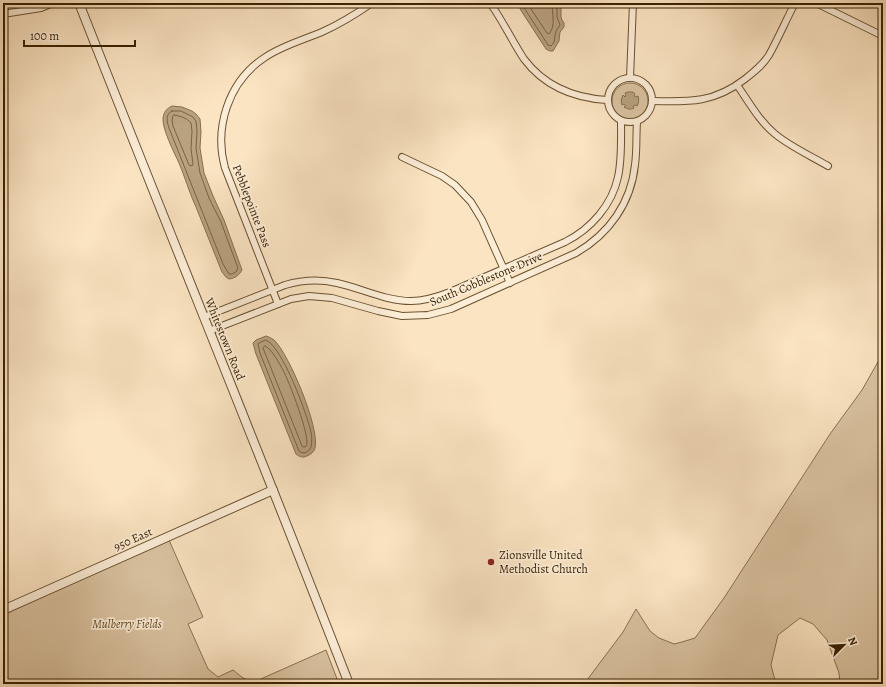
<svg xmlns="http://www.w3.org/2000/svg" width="886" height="687" viewBox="0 0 886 687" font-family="Alegreya,serif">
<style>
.green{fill:#dac3a1;stroke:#8a7250}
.water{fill:#b9a280;stroke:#866f4d}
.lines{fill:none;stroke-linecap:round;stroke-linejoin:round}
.shore{stroke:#7a6240;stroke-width:1}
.minor-casing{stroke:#6a5230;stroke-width:8}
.tertiary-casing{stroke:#6a5230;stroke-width:10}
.minor{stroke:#fcedd7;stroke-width:6}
.tertiary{stroke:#fcedd7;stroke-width:8}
.poi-dot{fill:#8f2418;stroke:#fcedd7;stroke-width:1.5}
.labels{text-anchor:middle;stroke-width:3.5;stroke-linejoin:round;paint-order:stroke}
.street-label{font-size:12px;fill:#3a2200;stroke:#fcedd7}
.poi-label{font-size:12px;fill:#3a2200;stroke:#fcedd7;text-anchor:start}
.park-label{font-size:12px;font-style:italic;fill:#624a28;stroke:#fcedd7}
</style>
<rect width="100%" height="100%" fill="#fbe4c2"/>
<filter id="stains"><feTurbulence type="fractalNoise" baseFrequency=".005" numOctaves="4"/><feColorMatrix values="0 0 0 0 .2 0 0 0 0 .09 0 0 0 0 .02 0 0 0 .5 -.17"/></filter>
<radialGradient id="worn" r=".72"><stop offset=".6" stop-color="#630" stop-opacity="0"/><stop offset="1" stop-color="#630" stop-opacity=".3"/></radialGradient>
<g class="green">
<circle cx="630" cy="101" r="18"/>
<path d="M 883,353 L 883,564 C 880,576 879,596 883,608 L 883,684 L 840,684 L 839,673 L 827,640 L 813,624 L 800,618 L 778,635 L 771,665 L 776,684 L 584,684 L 623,632 L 636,609 L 650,631 L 659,638 L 674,644 L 682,642 L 695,638 L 724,598 L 830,434 L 862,390 Z"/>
<polygon points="169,540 203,617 188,624 208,669 218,677 233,670 243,678 254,682 326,650 339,684 3,684 3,615"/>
</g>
<g class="water">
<polygon points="517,3 561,3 561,17 562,20 564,23 564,27 560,32 559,41 553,51 550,51 546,49 522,12"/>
<path d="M 628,92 L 633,92 L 635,94 L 634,96 L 636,97 L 638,96 C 639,100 639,103 637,106 L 635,105 L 633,106 L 634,108 C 630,110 628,109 624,107 L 626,106 L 624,104 L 622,105 C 621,101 621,99 623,95 L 625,97 L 626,95 L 625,93 Z"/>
<path d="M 172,106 L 182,107 L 192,111 L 196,114 L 200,119 L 201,132 L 200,148 L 204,173 L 213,196 L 224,220 L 242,270 C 239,275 236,278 229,279 L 226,277 L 222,272 L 196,207 C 189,192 185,177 179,163 C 174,152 162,129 163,118 C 164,112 166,109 172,106 Z"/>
<path d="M 266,336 C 269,337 271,338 274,340 C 289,354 320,428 315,448 C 314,452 311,454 307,456 C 303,458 300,457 296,454 L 256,354 L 253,343 L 256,340 Z"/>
</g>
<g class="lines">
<g class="shore">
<path d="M 521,3 L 548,45 L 551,46 C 556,42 554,37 556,31 C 557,29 559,27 560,25 L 557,17 L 557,3"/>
<path d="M 527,3 L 547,33 L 549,34 C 556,26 552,14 552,3"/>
<path d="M 172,111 L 181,111 L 193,117 L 196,121 L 197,131 L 196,148 L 200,173 L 209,198 L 221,222 L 238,268 L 236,272 L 232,274 L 229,274 L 223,264 L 169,128 C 167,122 165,114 172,111 Z"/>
<path d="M 174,115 C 180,116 187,118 191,123 L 192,131 L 191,149 L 193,164 L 192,166 L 189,165 L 173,126 L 172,120 L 173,116 Z"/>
<path d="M 266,340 C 282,346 307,414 311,432 C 312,437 312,442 311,447 C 309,452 303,455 299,451 L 260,353 L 258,344 Z"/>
<path d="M 265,346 C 272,349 279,363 283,370 C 288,379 312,440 306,446 C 306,447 304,447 303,447 L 302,446 L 263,348 Z"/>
</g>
<defs>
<g id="minor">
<path d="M 490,3 C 503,21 512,41 524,59 C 545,87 574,98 607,100"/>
<polyline points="816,3 883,36"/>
<polyline points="3,14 41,8 53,3"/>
<circle cx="630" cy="100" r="22"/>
<polyline points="630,78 633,3"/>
<path d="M 737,85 C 749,102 759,121 775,134 C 791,147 811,156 828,166"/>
<path d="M 652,101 C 690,102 714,103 745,79 C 754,72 763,65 769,55 C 778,39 786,20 795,3"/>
<polyline points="402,157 442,176 455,185 471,202 482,220 510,283"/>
<path d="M 278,304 L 225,168 C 214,128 228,82 264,58 C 281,46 303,40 322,32 C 340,24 356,14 372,3"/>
<path d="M 204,317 L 285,285 C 302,280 319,279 337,283 C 361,288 385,301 411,301 C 425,301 437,297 450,292 L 565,242 C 591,229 612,205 618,177 C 622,159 621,139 621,121"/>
<path d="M 209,331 L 291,299 L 309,296 L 332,298 L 378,311 L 402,316 L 428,315 L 451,309 L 576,253 C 609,234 631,203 635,165 C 637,150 636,136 637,122"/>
</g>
<g id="tertiary">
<path d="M 79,3 C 168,230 261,456 349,684"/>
<polyline points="3,610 273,490"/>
</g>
</defs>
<use href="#minor" class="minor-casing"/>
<use href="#tertiary" class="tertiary-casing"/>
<use href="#minor" class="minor"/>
<use href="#tertiary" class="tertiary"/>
</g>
<circle class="poi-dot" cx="491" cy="562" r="4"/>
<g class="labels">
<g class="street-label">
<text transform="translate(252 206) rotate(69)" y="4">Pebblepointe Pass</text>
<text transform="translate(486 279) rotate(-23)" y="4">South Cobblestone Drive</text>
<text transform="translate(225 339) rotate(68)" y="4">Whitestown Road</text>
<text transform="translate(133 539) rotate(-24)" y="4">950 East</text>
</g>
<g class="poi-label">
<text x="499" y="559">Zionsville United<tspan x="499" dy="14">Methodist Church</tspan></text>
</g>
<g class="park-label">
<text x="127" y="628">Mulberry Fields</text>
</g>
</g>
<rect width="886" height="687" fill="none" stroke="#fbe4c2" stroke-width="16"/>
<rect x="4" y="4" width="878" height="679" fill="none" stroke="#3a2200" stroke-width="2"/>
<rect x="8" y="8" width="870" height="671" fill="none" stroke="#3a2200"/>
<g transform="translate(844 645) rotate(66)" stroke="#fcedd7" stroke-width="3" paint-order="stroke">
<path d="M0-3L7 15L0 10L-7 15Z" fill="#3a2200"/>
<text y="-6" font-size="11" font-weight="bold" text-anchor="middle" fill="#3a2200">N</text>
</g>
<path d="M24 40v6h111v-6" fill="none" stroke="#3a2200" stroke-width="2"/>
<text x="30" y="40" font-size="12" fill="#3a2200" stroke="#fcedd7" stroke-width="3" paint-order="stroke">100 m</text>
<rect width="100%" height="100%" filter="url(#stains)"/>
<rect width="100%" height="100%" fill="url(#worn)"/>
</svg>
